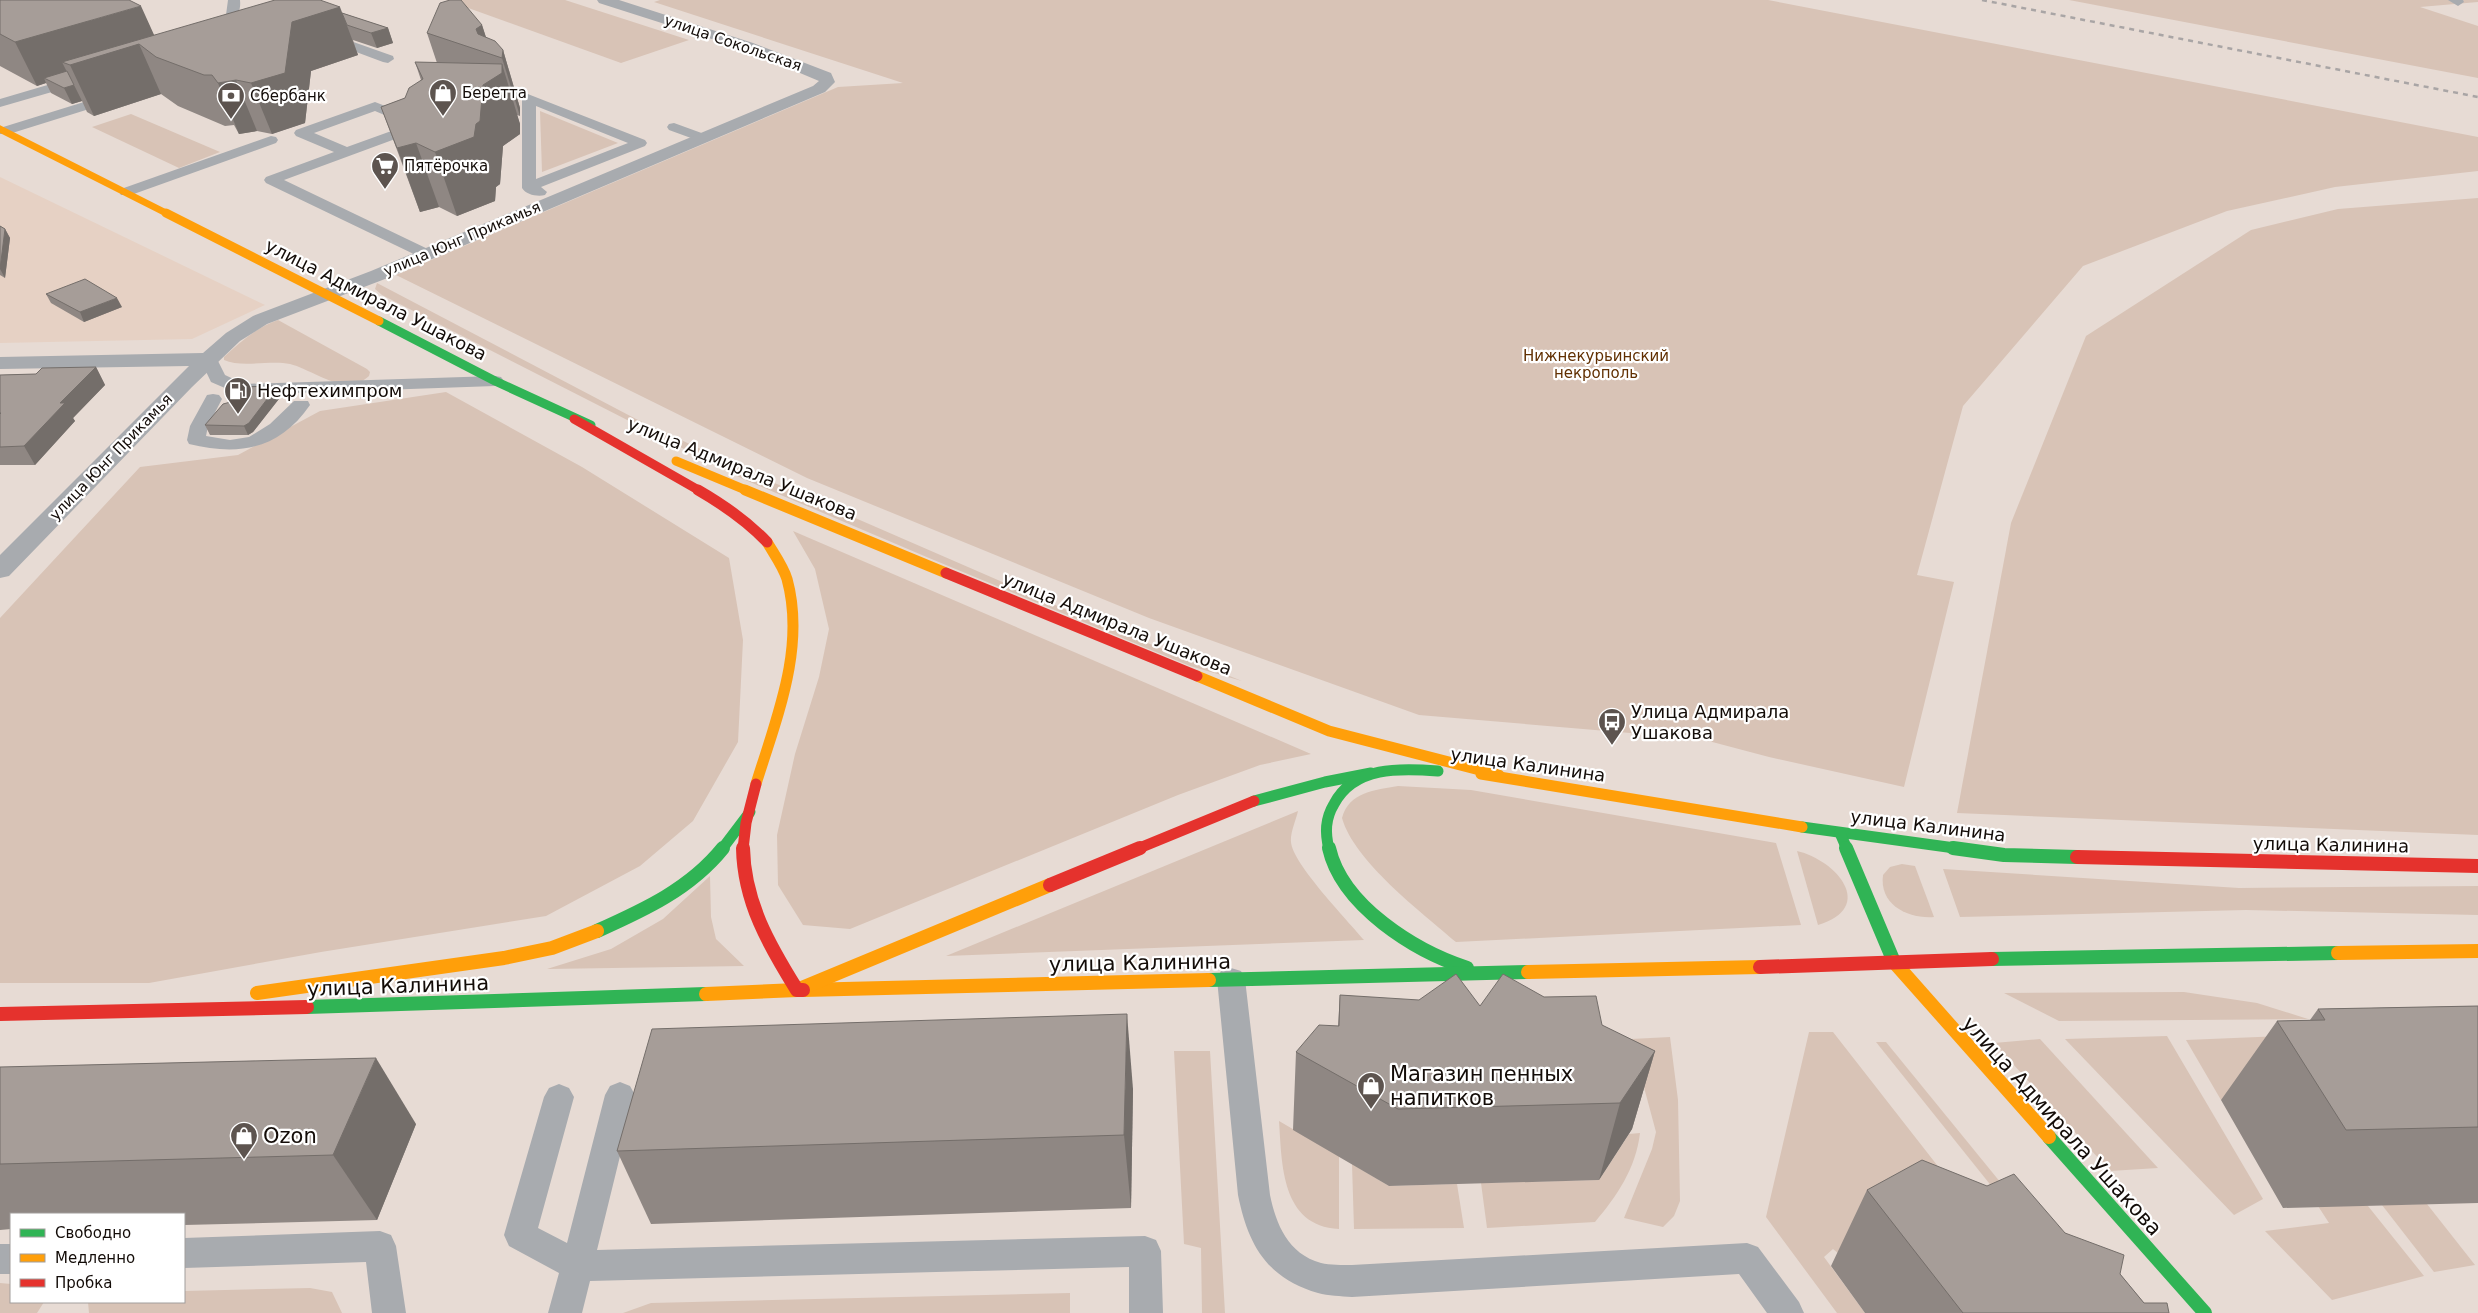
<svg xmlns="http://www.w3.org/2000/svg" width="2478" height="1313" viewBox="0 0 2478 1313" font-family="'DejaVu Sans',sans-serif">
<style>
.built{fill:#e6d1c4}
.green{fill:#d8c3b6}
.lines{fill:none;stroke-linecap:round;stroke-linejoin:round}
.lane{fill:#a8abaf;fill-rule:evenodd}
.street{fill:#a8abaf;fill-rule:evenodd}
.fast-far2{stroke:#30b455;stroke-width:9}
.fast-far1{stroke:#30b455;stroke-width:11}
.fast{stroke:#30b455;stroke-width:14}
.slow-far3{stroke:#ff9f0a;stroke-width:7}
.slow-far2{stroke:#ff9f0a;stroke-width:9}
.slow-far1{stroke:#ff9f0a;stroke-width:11}
.slow{stroke:#ff9f0a;stroke-width:14}
.jam-far2{stroke:#e5322d;stroke-width:9}
.jam-far1{stroke:#e5322d;stroke-width:11}
.jam{stroke:#e5322d;stroke-width:14}
.rail{stroke:#a9a5a5;stroke-width:2.5;stroke-dasharray:5 5;stroke-linecap:butt}
.wall{fill:#8f8783}
.shaded-wall{fill:#746e6a}
.building{fill:#a69d98;stroke:#746e6a}
.labels{text-anchor:middle;stroke-width:4.5;stroke-linejoin:round;paint-order:stroke}
.far-street-label{font-size:15px;fill:#130c08;stroke:#fff}
.far-poi-label{font-size:15px;fill:#130c08;stroke:#fff;text-anchor:start}
.far-park-label{font-size:15px;fill:#612f01;stroke:#fff}
.street-label{font-size:18px;fill:#130c08;stroke:#fff}
.poi-label{font-size:18px;fill:#130c08;stroke:#fff;text-anchor:start}
.near-street-label{font-size:21px;fill:#130c08;stroke:#fff}
.near-poi-label{font-size:21px;fill:#130c08;stroke:#fff;text-anchor:start}
</style>
<rect width="100%" height="100%" fill="#e7dbd4"/>
<polygon class="built" points="0,177 265,305 192,339 0,343"/>
<g class="green">
<polygon points="446,0 565,0 689,40 621,63"/>
<polygon points="660,0 1768,0 2478,137 2478,171 2335,187 2227,211 2083,266 1963,406 1917,575 1954,582 1904,787 1769,757 1701,739 1419,715 1149,618 807,478 396,275 838,87 903,83 654,2"/>
<polygon points="2069,0 2478,0 2478,2 2420,7 2478,26 2478,78"/>
<polygon points="540,111 618,143 542,172"/>
<polygon points="131,114 220,152 179,168 92,127"/>
<polygon points="2478,198 2478,835 1957,813 2011,523 2086,336 2251,230 2338,209"/>
<polygon points="377,283 636,419 754,474 1083,617 1242,681 1190,666 929,558 743,479 382,295 375,289"/>
<path d="M 278,320 L 367,369 L 370,372 L 369,376 C 346,398 314,370 290,364 C 270,360 241,368 224,360 L 224,357 C 240,342 257,327 278,320 Z"/>
<polygon points="446,392 582,467 729,558 743,640 738,742 693,821 640,866 546,916 321,952 149,983 0,983 0,618 140,467 238,455 320,411"/>
<polygon points="793,531 1311,754 1260,765 1178,795 850,929 803,925 778,885 777,835 795,754 819,677 829,629 815,569"/>
<path d="M 1398,786 L 1471,790 L 1776,843 L 1801,925 L 1456,942 C 1421,912 1354,861 1342,818 C 1349,792 1375,790 1398,786 Z"/>
<path d="M 1298,811 C 1296,820 1290,833 1291,842 C 1292,863 1349,922 1364,940 L 946,956 Z"/>
<path d="M 1797,851 C 1836,860 1877,907 1818,925 Z"/>
<path d="M 1902,864 L 1915,866 L 1934,917 C 1908,919 1879,905 1883,875 L 1890,867 Z"/>
<polygon points="1943,869 2239,888 2478,886 2478,915 2246,910 1960,917"/>
<polygon points="710,876 711,917 716,939 744,966 547,969 611,949 663,919"/>
<polygon points="2184,992 2257,1003 2308,1019 2059,1021 2004,993"/>
<polygon points="1809,1032 1833,1032 1994,1238 1844,1258 1833,1249 1824,1257 1865,1313 1837,1313 1766,1217"/>
<polygon points="2326,1034 2267,1099 2221,1100 2186,1040"/>
<polygon points="2167,1036 2263,1199 2234,1215 2065,1039"/>
<polygon points="1670,1037 1678,1100 1680,1201 1674,1216 1663,1227 1624,1218 1652,1149 1656,1132 1631,1039"/>
<polygon points="2040,1039 2158,1168 2110,1171 1994,1043"/>
<polygon points="1876,1042 1886,1042 2107,1313 2093,1313"/>
<polygon points="1174,1051 1210,1051 1225,1313 1202,1313 1201,1248 1184,1244"/>
<path d="M 1279,1121 L 1339,1156 L 1339,1229 C 1281,1226 1282,1164 1279,1121 Z"/>
<path d="M 1640,1133 C 1636,1168 1617,1196 1595,1222 L 1487,1228 L 1481,1183 L 1599,1180 L 1629,1134 Z"/>
<polygon points="1352,1164 1389,1186 1457,1184 1464,1228 1354,1229"/>
<polygon points="2427,1204 2475,1265 2434,1272 2382,1205"/>
<polygon points="2318,1206 2368,1206 2424,1276 2332,1300 2265,1231 2329,1223"/>
<polygon points="0,1283 11,1284 11,1302 44,1302 37,1313 0,1313"/>
<polygon points="310,1288 332,1292 342,1313 89,1313 88,1302 184,1302 184,1291"/>
<polygon points="1070,1293 1070,1313 623,1313 651,1303"/>
</g>
<g class="lines">
<g class="lane">
<path d="M 228,0 L 240,0 C 242,16 230,26 218,36 L 210,36 L 208,33 L 210,30 L 226,15 Z"/>
<polygon points="2448,0 2463,0 2464,2 2458,6"/>
<polygon points="328,33 393,56 394,59 388,63 383,62 324,40 322,37 324,34"/>
<polygon points="78,76 85,80 83,83 0,107 0,99"/>
<path d="M 515,89 L 645,140 L 647,143 L 645,146 L 541,187 L 547,192 L 545,195 C 538,197 526,195 522,188 L 522,100 L 508,93 ZM 536,106 L 628,143 L 536,179 Z"/>
<polygon points="113,93 118,94 120,97 118,100 9,134 0,134 0,128"/>
<path d="M 375,102 L 416,118 L 418,121 L 425,122 L 427,125 L 425,128 L 284,180 L 432,251 L 434,254 L 432,257 L 420,257 L 266,183 L 264,180 L 266,177 L 334,152 L 296,136 L 294,133 L 296,130 ZM 375,111 L 408,125 L 347,147 L 314,133 Z"/>
<polygon points="674,123 707,135 709,138 702,142 669,130 667,127 669,124"/>
<polygon points="271,136 276,137 278,140 276,143 131,195 121,195 119,192 121,189"/>
<polygon points="209,354 215,355 225,375 244,384 495,376 501,377 504,381 501,385 495,386 241,395 211,382 200,359 203,355"/>
<path d="M 213,394 L 219,395 L 222,399 L 208,426 L 206,436 L 230,440 L 249,437 L 270,424 L 294,401 L 308,401 L 310,405 C 279,450 239,456 189,444 L 187,440 L 190,426 L 207,395 Z"/>
<path d="M 1231,968 L 1241,971 L 1245,979 L 1270,1195 C 1276,1224 1288,1254 1321,1263 C 1330,1265 1342,1265 1352,1265 L 1747,1243 L 1758,1247 L 1799,1302 L 1804,1313 L 1767,1313 L 1739,1274 L 1352,1297 C 1341,1296 1328,1296 1318,1293 C 1266,1278 1248,1244 1238,1195 L 1217,979 L 1221,971 Z"/>
<polygon points="620,1082 630,1086 635,1095 597,1250 1145,1236 1156,1240 1161,1251 1163,1313 1129,1313 1129,1267 590,1281 582,1313 548,1313 559,1273 509,1246 504,1235 544,1097 549,1088 559,1084 569,1088 574,1097 538,1228 567,1243 605,1095 610,1086"/>
<polygon points="380,1231 391,1235 396,1246 406,1313 372,1313 366,1262 184,1268 184,1238"/>
<rect x="0" y="1244" width="11" height="30"/>
</g>
<polygon class="street" points="597,0 619,0 753,43 831,73 835,82 825,92 385,279 267,324 240,341 192,387 9,576 0,578 0,555 189,366 0,369 0,357 203,353 226,333 253,316 371,271 813,86 819,81 743,49 599,3"/>
<polyline class="fast-far2" points="379,321 495,381 591,425"/>
<g class="fast-far1">
<polyline points="1254,801 1325,782 1371,773"/>
<polyline points="1802,827 1962,849"/>
<polyline points="1840,833 1847,849"/>
<polyline points="722,849 750,812"/>
<path d="M 1329,849 C 1325,833 1325,819 1334,804 C 1354,766 1400,768 1438,771"/>
</g>
<g class="fast">
<path d="M 1329,848 C 1342,906 1415,951 1467,968"/>
<polyline points="1846,848 1894,962"/>
<polyline points="1953,848 2004,855 2077,857"/>
<path d="M 597,931 C 644,910 690,889 723,848"/>
<polyline points="1992,959 2338,953"/>
<polyline points="1209,980 1528,972"/>
<polyline points="307,1007 706,994"/>
<polyline points="2049,1137 2205,1313"/>
</g>
<polyline class="slow-far3" points="0,129 168,214"/>
<g class="slow-far2">
<polyline points="166,213 379,321"/>
<polyline points="676,461 748,491"/>
</g>
<g class="slow-far1">
<polyline points="745,490 946,573"/>
<polyline points="1197,676 1329,731 1499,775"/>
<polyline points="1481,774 1802,827"/>
<path d="M 756,784 C 776,719 806,648 787,579 C 783,566 774,554 767,542"/>
</g>
<g class="slow">
<polyline points="2338,953 2478,951"/>
<polyline points="1894,962 2049,1137"/>
<polyline points="1528,972 1760,967"/>
<polyline points="803,990 1209,980"/>
<polyline points="257,993 504,958 552,948 597,931"/>
<polyline points="706,994 797,990 1050,885"/>
</g>
<polyline class="jam-far2" points="574,419 700,491"/>
<g class="jam-far1">
<path d="M 698,490 C 724,505 746,520 767,542"/>
<polyline points="946,573 1197,676"/>
<polyline points="743,849 746,823 756,784"/>
<polyline points="1137,849 1254,801"/>
</g>
<g class="jam">
<path d="M 743,848 C 744,902 769,945 797,990 L 803,990"/>
<polyline points="2077,857 2478,866"/>
<polyline points="1050,885 1140,848"/>
<polyline points="1760,967 1992,959"/>
<polyline points="0,1014 307,1007"/>
</g>
<polyline class="rail" points="1982,0 2478,97"/>
</g>
<g class="wall">
<polygon points="0,0 154,35 342,13 388,28 393,43 377,48 353,40 358,55 311,71 305,123 272,134 257,131 239,134 234,125 225,126 178,106 161,94 94,116 87,112 82,101 72,104 51,93 46,83 37,86 0,66"/>
<polygon points="482,25 486,37 503,50 520,108 520,116 517,115 520,124 520,134 503,146 500,184 496,187 495,201 457,216 439,207 420,212 381,107 405,98 421,80 415,62 437,63 427,33"/>
<polygon points="0,226 5,229 10,238 5,278 0,275"/>
<polygon points="46,294 122,307 84,322 51,303"/>
<polygon points="96,367 105,385 73,418 75,421 35,465 0,465 0,375 36,374"/>
<polygon points="235,389 282,395 253,432 248,435 210,435 205,425 238,400 239,398"/>
<polygon points="1340,995 1480,1006 1544,997 1655,1051 1632,1129 1599,1180 1389,1186 1293,1130 1296,1052 1338,1026"/>
<polygon points="2478,1006 2478,1203 2283,1208 2221,1100 2277,1021 2310,1020 2318,1009"/>
<polygon points="0,1067 416,1124 377,1220 184,1225 184,1214 11,1214 11,1229 0,1230"/>
<polygon points="1133,1089 1131,1208 651,1224 617,1151"/>
<polygon points="1987,1186 2065,1233 2120,1274 2144,1303 2169,1313 1865,1313 1831,1266 1867,1190"/>
</g>
<g class="shaded-wall">
<polygon points="141,6 160,48 139,44 161,94 94,116 70,65 62,62 69,76 44,78 46,83 37,86 15,42"/>
<polygon points="340,7 358,55 311,71 305,123 272,134 251,83 186,68 311,13"/>
<polygon points="482,25 491,54 483,51 476,29"/>
<polygon points="388,28 393,43 377,48 371,33"/>
<polygon points="503,50 520,108 520,116 502,58"/>
<polygon points="502,64 520,124 520,134 503,146 500,184 496,187 495,201 457,216 435,152 476,124 483,85"/>
<polygon points="236,80 257,131 239,134 218,83"/>
<polygon points="74,85 82,101 72,104 64,88"/>
<polygon points="416,143 439,207 420,212 397,148"/>
<polygon points="5,229 10,238 5,278 0,269"/>
<polygon points="117,298 122,307 84,322 80,312"/>
<polygon points="96,367 105,385 73,418 75,421 35,465 24,446 60,403"/>
<polygon points="277,386 282,395 253,432 248,435 244,426"/>
<polygon points="1127,1014 1133,1089 1131,1208 1124,1135"/>
<polygon points="1655,1051 1632,1129 1599,1180 1620,1103"/>
<polygon points="376,1058 416,1124 377,1220 333,1155"/>
</g>
<g class="building">
<polygon points="0,0 129,0 141,6 15,42 0,34"/>
<polygon points="275,0 320,0 340,7 292,22 285,73 251,83 236,80 218,83 212,75 204,75 156,57 139,44 70,65 62,62"/>
<polygon points="450,0 461,0 482,25 476,29 478,34 495,41 503,50 502,58 427,33 440,3"/>
<polygon points="342,13 388,28 371,33 347,25"/>
<polygon points="415,62 502,64 502,73 483,85 480,121 476,124 474,137 435,152 416,143 397,148 381,107 405,98 409,88 423,79"/>
<polygon points="67,71 74,85 64,88 44,78"/>
<polygon points="0,226 5,229 0,269"/>
<polygon points="85,279 117,298 80,312 46,294"/>
<polygon points="96,367 60,403 65,403 24,446 0,447 0,414 1,413 0,413 0,375 36,374 42,368"/>
<polygon points="277,386 249,423 244,426 205,425 223,404 238,400 240,395 235,389 237,387"/>
<polygon points="1456,974 1480,1006 1503,974 1544,997 1596,996 1602,1025 1655,1051 1620,1103 1398,1109 1296,1052 1319,1025 1339,1026 1340,995 1419,1000"/>
<polygon points="2478,1006 2478,1127 2346,1130 2277,1021 2325,1020 2318,1009"/>
<polygon points="1127,1014 1124,1135 617,1151 652,1029"/>
<polygon points="376,1058 333,1155 0,1164 0,1067"/>
<polygon points="1922,1160 1987,1186 2014,1174 2065,1233 2124,1255 2120,1274 2144,1303 2167,1303 2169,1313 1963,1313 1867,1190"/>
</g>
<defs>
<symbol id="shop-pin" viewBox="-11 -11 22 30"><path d="M0 17L-7.5 6A9.5 9.5 0 1 1 7.5 6Z" fill="#5d544f" stroke="#fff"/><path d="M-5-2.5h2.3a2.7 3.5 0 0 1 5.4 0H5L5.5 6h-11ZM-1.5-2.5h3a1.5 2.3 0 0 0-3 0Z" fill="#fff"/></symbol>
<symbol id="bank-pin" viewBox="-11 -11 22 30"><path d="M0 17L-7.5 6A9.5 9.5 0 1 1 7.5 6Z" fill="#5d544f" stroke="#fff"/><path d="M-6-4H6V4H-6ZM0-2.3a2.3 2.3 0 1 0 0 4.6a2.3 2.3 0 1 0 0-4.6Z" fill="#fff"/></symbol>
<symbol id="supermarket-pin" viewBox="-11 -11 22 30"><path d="M0 17L-7.5 6A9.5 9.5 0 1 1 7.5 6Z" fill="#5d544f" stroke="#fff"/><path d="M-6-5.5h2.5l.6 2H6L4.5 2H-2.5L-4.4-4H-6ZM-1.5 3.2a1.3 1.3 0 1 0 .1 0ZM3 3.2a1.3 1.3 0 1 0 .1 0Z" fill="#fff"/></symbol>
<symbol id="fuel-pin" viewBox="-11 -11 22 30"><path d="M0 17L-7.5 6A9.5 9.5 0 1 1 7.5 6Z" fill="#5d544f" stroke="#fff"/><path d="M-5.5-6h7V0h2V4h1.3V-2.5L3-4.5l.8-.8L6-3V5H2.5V1h-1V6h-7ZM-4.2-4.7v3.2H.2V-4.7Z" fill="#fff"/></symbol>
<symbol id="bus-pin" viewBox="-11 -11 22 30"><path d="M0 17L-7.5 6A9.5 9.5 0 1 1 7.5 6Z" fill="#5d544f" stroke="#fff"/><path d="M-5-6H5V4H4V6H2V4H-2V6H-4V4H-5ZM-3.5-4V0h7V-4ZM-3.5 1.2v1.5H-2V1.2ZM2 1.2v1.5H3.5V1.2Z" fill="#fff"/></symbol>
</defs>
<g fill-rule="evenodd">
<use href="#shop-pin" x="427" y="77" width="32" height="43"/>
<use href="#bank-pin" x="215" y="80" width="32" height="43"/>
<use href="#supermarket-pin" x="369" y="150" width="32" height="43"/>
<use href="#fuel-pin" x="222" y="375" width="32" height="43"/>
<use href="#bus-pin" x="1596" y="706" width="32" height="43"/>
<use href="#shop-pin" x="1355" y="1070" width="32" height="43"/>
<use href="#shop-pin" x="228" y="1120" width="32" height="43"/>
</g>
<g class="labels">
<g class="far-street-label">
<text transform="translate(733 43) rotate(19)" y="5">улица Сокольская</text>
<text transform="translate(462 239) rotate(-23)" y="5">улица Юнг Прикамья</text>
<text transform="translate(111 457) rotate(-46)" y="5">улица Юнг Прикамья</text>
</g>
<g class="far-poi-label">
<text x="462" y="98">Беретта</text>
<text x="250" y="101">Сбербанк</text>
<text x="404" y="171">Пятёрочка</text>
</g>
<g class="far-park-label">
<text x="1596" y="361">Нижнекурьинский<tspan x="1596" dy="17">некрополь</tspan></text>
</g>
<g class="street-label">
<text transform="translate(376 300) rotate(27)" y="6">улица Адмирала Ушакова</text>
<text transform="translate(742 469) rotate(22)" y="6">улица Адмирала Ушакова</text>
<text transform="translate(1117 624) rotate(22)" y="6">улица Адмирала Ушакова</text>
<text transform="translate(1528 765) rotate(8)" y="6">улица Калинина</text>
<text transform="translate(1928 826) rotate(7)" y="6">улица Калинина</text>
<text transform="translate(2331 845) rotate(1)" y="6">улица Калинина</text>
</g>
<g class="poi-label">
<text x="257" y="397">Нефтехимпром</text>
<text x="1631" y="718">Улица Адмирала<tspan x="1631" dy="21">Ушакова</tspan></text>
</g>
<g class="near-street-label">
<text transform="translate(1140 963) rotate(-1)" y="7">улица Калинина</text>
<text transform="translate(398 986) rotate(-2)" y="7">улица Калинина</text>
<text transform="translate(2062 1126) rotate(48)" y="7">улица Адмирала Ушакова</text>
</g>
<g class="near-poi-label">
<text x="1390" y="1081">Магазин пенных<tspan x="1390" dy="24">напитков</tspan></text>
<text x="263" y="1143">Ozon</text>
</g>
</g>
<rect x="10" y="1213" width="175" height="90" fill="#ffffff" stroke="#a19e9c"/>
<rect x="20" y="1229" width="25" height="8" fill="#30b455" stroke="#a19e9c"/>
<text x="55" y="1238" font-size="15" fill="#130c08">Свободно</text>
<rect x="20" y="1254" width="25" height="8" fill="#ff9f0a" stroke="#a19e9c"/>
<text x="55" y="1263" font-size="15" fill="#130c08">Медленно</text>
<rect x="20" y="1279" width="25" height="8" fill="#e5322d" stroke="#a19e9c"/>
<text x="55" y="1288" font-size="15" fill="#130c08">Пробка</text>
</svg>
